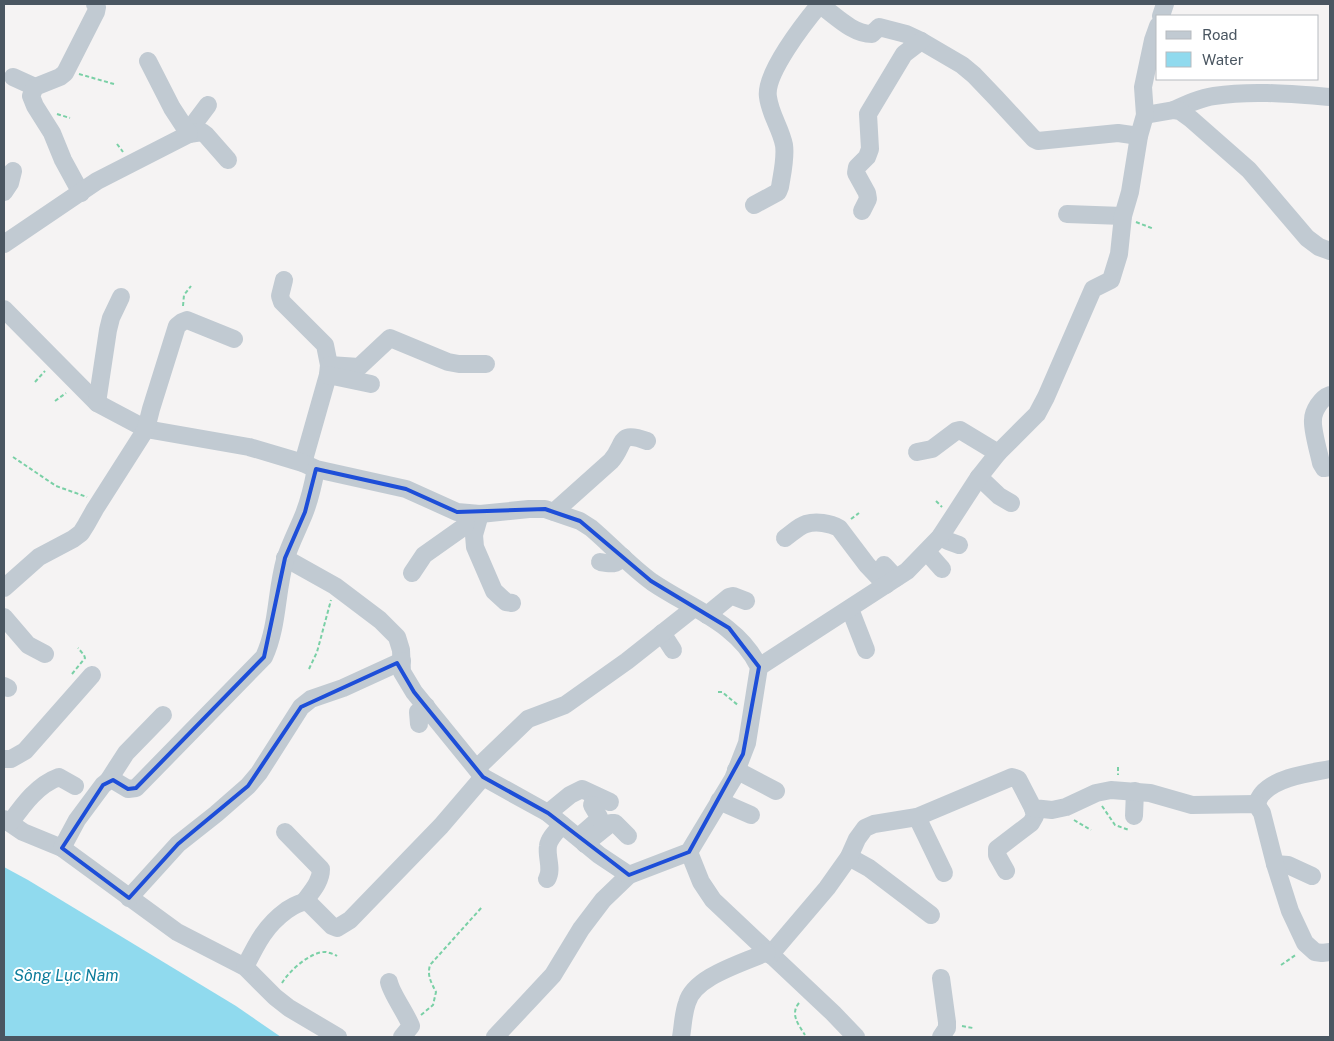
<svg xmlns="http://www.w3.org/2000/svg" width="1334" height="1041" viewBox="0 0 1334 1041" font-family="'Public Sans',sans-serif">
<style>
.water{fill:#90daee}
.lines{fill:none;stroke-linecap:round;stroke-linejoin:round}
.path{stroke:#7ad0a6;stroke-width:2;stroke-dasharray:4 2.5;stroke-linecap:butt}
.minor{stroke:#c1cad2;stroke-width:18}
.marked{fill:none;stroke:#1d4ed8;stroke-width:4;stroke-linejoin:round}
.labels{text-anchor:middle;stroke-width:4;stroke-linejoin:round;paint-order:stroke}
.water-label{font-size:16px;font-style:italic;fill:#0c7c9b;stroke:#fff}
</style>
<rect width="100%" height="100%" fill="#f5f3f3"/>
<polygon class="water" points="4,867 28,880 236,1006 281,1037 4,1037"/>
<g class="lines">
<g class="path">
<polyline points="79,74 114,84"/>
<polyline points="57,114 70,118"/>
<polyline points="117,144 123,152"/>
<polyline points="1136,222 1154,229"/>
<polyline points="183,306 184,295 191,286"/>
<polyline points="35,382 45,371"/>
<polyline points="55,401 66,393"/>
<polyline points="13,457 56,486 87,497"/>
<polyline points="936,501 942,507"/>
<polyline points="851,519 859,513"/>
<polyline points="309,669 317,652 331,600"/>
<polyline points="72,674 85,658 84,655 78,648"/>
<polyline points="718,692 722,692 739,706"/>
<polyline points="1118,767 1118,775"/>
<polyline points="1102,806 1115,825 1129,830"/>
<polyline points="1074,820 1091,830"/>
<polyline points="1281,965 1297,954"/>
<path d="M 282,983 C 289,971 311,951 326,952 C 330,953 334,954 337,956"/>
<path d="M 799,1003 C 790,1014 798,1024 805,1035"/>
<path d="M 421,1015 L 433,1005 L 436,992 C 431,982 427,976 430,965 L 482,907"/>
<polyline points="962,1026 973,1028"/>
</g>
<g class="minor">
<path d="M 819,4 C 835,15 852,34 872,34 L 879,27 L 906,34 L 921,41 L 962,65 L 974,75 L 996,98 L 1034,139 L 1038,141 L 1118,133 L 1139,136"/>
<polyline points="1161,16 1165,4"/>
<polyline points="13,77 35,87"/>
<path d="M 1174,110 C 1187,104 1200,98 1214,96 C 1252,90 1292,94 1330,97"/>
<polyline points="1145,115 1174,110 1180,111 1191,119 1249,170 1307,238 1319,247 1330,251"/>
<polyline points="195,132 193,125 208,105"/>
<polyline points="189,134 202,132 206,135 228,160"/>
<polyline points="4,192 10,183 13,171"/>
<polyline points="81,193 63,160 52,133 35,106 31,96 35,87 60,77 65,73 96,12 97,7 95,4"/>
<path d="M 754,205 L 778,192 L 780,187 C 782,174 786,158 784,145 C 781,129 770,114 768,97 C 764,74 805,22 820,4"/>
<polyline points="862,211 868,199 867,193 856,173 857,167 867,157 870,149 868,114 904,54 921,41"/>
<polyline points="1067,214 1123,216"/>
<polyline points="4,244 97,181 189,134 172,108 148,61"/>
<polyline points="284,280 280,296 282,302 325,345 329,365 328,375 303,463"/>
<path d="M 4,309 L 97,403 L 146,429 L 249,447 L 303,463 L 316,469 L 406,489 L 457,512 L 480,514 L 529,509 L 545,509 L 580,521 L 591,528 C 611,545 630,566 652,582 C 690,608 738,623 759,667 L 747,743 L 733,779 L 689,852 L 629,875 L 603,900 L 581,929 L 553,975 L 495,1037"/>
<polyline points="329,365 359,367 390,338 448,362 459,364 486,364"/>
<polyline points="328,375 371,384"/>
<path d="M 1330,395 C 1321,398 1313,411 1313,420 C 1312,430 1319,453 1321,463 L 1324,468 L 1330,467"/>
<polyline points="97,403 108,330 111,318 121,297"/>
<polyline points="917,452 932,449 956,431 960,430 998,453"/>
<polyline points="979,477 999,496 1011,503"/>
<path d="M 554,512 L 611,461 C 626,444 617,430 647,441"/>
<polyline points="480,514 474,535 475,547 494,591 506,602 512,603"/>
<polyline points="940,537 948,541 959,545"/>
<path d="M 785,538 C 791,534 799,526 806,524 C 816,521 830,523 839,528 L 867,565 L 886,585"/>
<polyline points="927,552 942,569"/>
<polyline points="285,558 335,586 380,620 397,637 401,650 402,672 414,692 483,777 548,813 599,855 629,875"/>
<path d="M 600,562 C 611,564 616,565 623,557"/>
<polyline points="884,565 896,578"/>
<polyline points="412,573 424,555 465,526 467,513"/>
<polyline points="4,588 39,557 73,539 81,533 86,525 95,509 146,429 151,409 177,326 182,322 187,320 234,339"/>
<polyline points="850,609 866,650"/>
<polyline points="707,615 729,597 733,596 746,601"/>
<polyline points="4,617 28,645 45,654"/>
<polyline points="662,633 673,650"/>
<polyline points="759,667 907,571 940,537 979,477 998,453 1037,414 1046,397 1093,289 1111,280 1119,254 1123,216 1130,192 1139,136 1145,115 1143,87 1153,40 1158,26"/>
<polyline points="4,686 8,688"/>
<polyline points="419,724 418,712 426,706"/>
<polyline points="4,759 11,759 25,751 92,675"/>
<polyline points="477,768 528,719 565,705 627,661 694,608"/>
<polyline points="736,770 776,791"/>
<polyline points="108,781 126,753 163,715"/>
<polyline points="719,801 751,815"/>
<path d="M 1256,804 C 1258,801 1260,796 1262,794 C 1276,777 1310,773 1330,769"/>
<polyline points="548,813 570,795 582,789 610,802"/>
<polyline points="1134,816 1135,791"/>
<polyline points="917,817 944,873"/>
<polyline points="4,819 23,832 62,848 177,932 245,967 275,997 289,1008 338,1037"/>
<path d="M 10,823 C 23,805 37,785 59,777 L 75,786"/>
<path d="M 285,832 L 321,869 C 321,882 311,892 304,902"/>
<polyline points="582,834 597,821 599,817 592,805"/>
<polyline points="585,844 611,823 615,823 628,836"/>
<path d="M 62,848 L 77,820 L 103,785 L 108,781 L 113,780 L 128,789 L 136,788 L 264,657 C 278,627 276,592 285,560 C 290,544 298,529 304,514 C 310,499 313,485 316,469"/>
<polyline points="689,852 701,882 713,900 833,1013 856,1037"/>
<polyline points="849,857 869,868 931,915"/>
<polyline points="1275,864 1288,865 1312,876"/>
<polyline points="1006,871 997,855 997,849 1031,823 1035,816 1033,808"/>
<path d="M 547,879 C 553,869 546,857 548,846 C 549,838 557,831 562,825"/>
<polyline points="129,898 178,844 216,814 248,786 259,773 301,707 311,699 343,688 402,661"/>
<polyline points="770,955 827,888 849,857 857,839 865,828 874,824 917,817 1012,777 1018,779 1033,808 1052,810 1066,807 1096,793 1111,790 1150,793 1192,805 1256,804 1262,813 1275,864 1290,911 1305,943 1315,952 1322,953 1330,952"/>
<path d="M 245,967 C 257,943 265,926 287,910 C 293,906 301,901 308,902 L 332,926 L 337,928 L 350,920 L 441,826 L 483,777"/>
<polyline points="941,978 947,1022 947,1028 941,1037"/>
<path d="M 389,982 C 391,993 406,1013 411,1026 L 402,1037"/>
<path d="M 681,1037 C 683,1026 683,1014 687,1003 C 694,976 744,963 767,952"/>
</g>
</g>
<path class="marked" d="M 316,469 L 406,489 L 457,512 L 545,509 L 580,521 L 651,581 L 729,628 L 759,667 L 743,754 L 689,852 L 629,875 L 548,813 L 483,777 L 414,692 L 397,663 L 301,707 L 248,786 L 178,844 L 129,898 L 62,848 L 103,785 L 113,780 L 128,789 L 136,788 L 264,657 L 285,558 L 305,512 Z"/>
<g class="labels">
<g class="water-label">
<text x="66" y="981">Sông Lục Nam</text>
</g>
</g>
<rect width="1334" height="1041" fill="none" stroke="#4a5661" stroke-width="10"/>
<rect x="1156" y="15" width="162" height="65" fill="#ffffff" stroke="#b7bbc0"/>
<rect x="1166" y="31" width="25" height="8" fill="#c1cad2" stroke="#b7bbc0"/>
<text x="1202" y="40" font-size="15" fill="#4a5661">Road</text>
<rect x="1166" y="52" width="25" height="15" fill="#90daee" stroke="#b7bbc0"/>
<text x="1202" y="65" font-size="15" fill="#4a5661">Water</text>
</svg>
